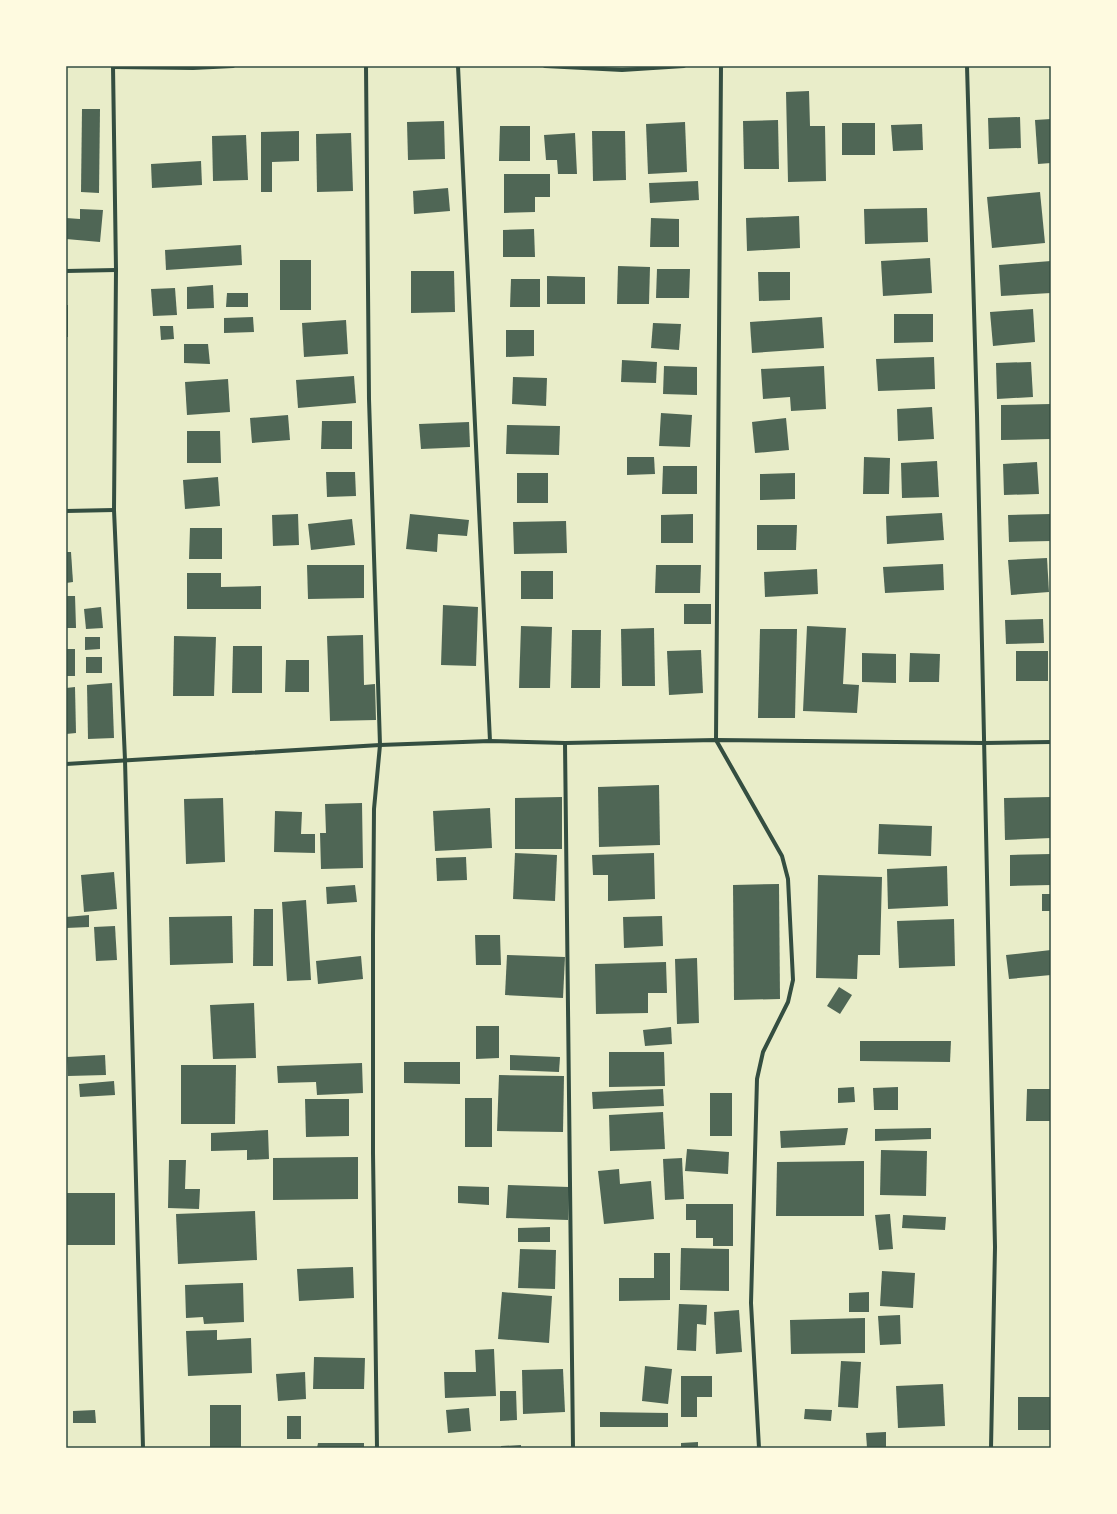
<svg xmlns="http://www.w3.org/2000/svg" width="1117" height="1514" viewBox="0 0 1117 1514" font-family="Manrope,sans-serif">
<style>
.building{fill:#4f6655}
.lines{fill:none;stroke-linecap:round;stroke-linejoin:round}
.minor{stroke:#344e41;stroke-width:4}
.neatline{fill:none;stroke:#344e41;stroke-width:1.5}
</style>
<rect width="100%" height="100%" fill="#e9edc9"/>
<g class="building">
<polygon points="809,91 810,126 825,126 826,181 788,182 786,92"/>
<polygon points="82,109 100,109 99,193 81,192"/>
<polygon points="1020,117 1021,148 989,149 988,118"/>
<polygon points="1051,119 1051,163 1038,164 1035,120"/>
<polygon points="778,120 779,169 744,169 743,121"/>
<polygon points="444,121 445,159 408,160 407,122"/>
<polygon points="685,122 687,172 648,174 646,124"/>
<rect x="842" y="123" width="33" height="32"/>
<polygon points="922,124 923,150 893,151 891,125"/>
<polygon points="500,126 530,126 530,161 499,161"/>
<polygon points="299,131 299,161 272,162 272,192 261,192 261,132"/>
<polygon points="592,131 625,131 626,180 593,181"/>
<polygon points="351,133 353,191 317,192 316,134"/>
<polygon points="575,133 577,174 558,174 557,160 546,160 544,135"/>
<polygon points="246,135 248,180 213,181 212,136"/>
<polygon points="201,161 202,185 152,188 151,164"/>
<polygon points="504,174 550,174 550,197 535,197 535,212 504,213"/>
<polygon points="698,181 699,200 650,203 649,183"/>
<polygon points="448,188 450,211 414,214 413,191"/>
<polygon points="1040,192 1045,243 992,248 987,197"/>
<polygon points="927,208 928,242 865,244 864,209"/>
<polygon points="80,209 103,210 100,242 66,239 66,218 80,219"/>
<polygon points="799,216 800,248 747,251 746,218"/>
<polygon points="651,218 679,219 679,247 650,247"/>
<polygon points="534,229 535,257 503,257 503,230"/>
<polygon points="241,245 242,265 166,270 165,250"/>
<polygon points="930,258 932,293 883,296 881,261"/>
<rect x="280" y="260" width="31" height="50"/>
<polygon points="1051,261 1051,293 1001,296 999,265"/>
<polygon points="618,266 650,267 649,304 617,304"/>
<polygon points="657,269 690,269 689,298 656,298"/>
<polygon points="411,271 454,271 455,312 411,313"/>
<polygon points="758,272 790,272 790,300 759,301"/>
<polygon points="547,276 585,277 585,304 547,304"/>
<polygon points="511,279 540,279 540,307 510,307"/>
<polygon points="213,285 214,308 187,309 187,287"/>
<polygon points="175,288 177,315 153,316 151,289"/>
<polygon points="227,293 248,293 248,307 226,307"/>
<rect x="66" y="305" width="2" height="32"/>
<polygon points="1033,309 1035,342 993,346 990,312"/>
<polygon points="894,314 933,314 933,342 894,343"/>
<polygon points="253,317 254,332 224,333 224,318"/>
<polygon points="822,317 824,348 752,353 750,322"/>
<polygon points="346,320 348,354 304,357 302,323"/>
<polygon points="653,323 681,324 679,350 651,348"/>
<polygon points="160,326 173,326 174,339 161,340"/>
<polygon points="506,330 534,330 534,356 506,357"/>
<polygon points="184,344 208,344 210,364 184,363"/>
<polygon points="934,357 935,389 878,391 876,359"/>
<polygon points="622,360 657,362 656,383 621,382"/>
<polygon points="1031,362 1033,397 997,399 996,363"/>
<polygon points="664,366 697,367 697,395 663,394"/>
<polygon points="824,366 826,409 791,411 790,397 763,399 761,369"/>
<polygon points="354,376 356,403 298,408 296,380"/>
<polygon points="513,377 547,378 546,406 512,404"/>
<polygon points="228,379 230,412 187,415 185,382"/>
<polygon points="1051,404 1051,439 1001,440 1001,405"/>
<polygon points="932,407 934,439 898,441 897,409"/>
<polygon points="661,413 692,415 690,447 659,446"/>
<polygon points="288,415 290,440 252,443 250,418"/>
<polygon points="786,418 789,450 755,453 752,422"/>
<polygon points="322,421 352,421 352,449 321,449"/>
<polygon points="469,422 470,447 421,449 419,424"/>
<polygon points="507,425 560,426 559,455 506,454"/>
<polygon points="187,431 220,431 221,463 187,463"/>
<polygon points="627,457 654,457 655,474 627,475"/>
<polygon points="864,457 890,458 889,494 863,494"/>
<polygon points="937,461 939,497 902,498 901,463"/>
<polygon points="1037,462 1039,494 1004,495 1003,464"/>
<polygon points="663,466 697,466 697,494 662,494"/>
<polygon points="326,472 355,472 356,496 327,497"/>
<rect x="517" y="473" width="31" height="30"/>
<polygon points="795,473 795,499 760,500 760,474"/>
<polygon points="218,477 220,506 185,509 183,480"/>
<polygon points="942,513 944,540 887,544 886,516"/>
<polygon points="298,514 299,545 273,546 272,515"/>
<polygon points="410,514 469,520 467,536 438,534 437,552 406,549"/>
<polygon points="693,514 693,543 661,543 661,515"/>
<polygon points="1051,514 1051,541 1009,542 1008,515"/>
<polygon points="352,519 355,545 311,550 308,524"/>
<polygon points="566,521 567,553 514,554 513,522"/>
<polygon points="757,525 797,525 796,550 757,550"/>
<polygon points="190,528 222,528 222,559 189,559"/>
<polygon points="66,552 71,552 73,582 66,583"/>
<polygon points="1047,558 1049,592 1011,595 1008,560"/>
<polygon points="943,564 944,590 885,593 883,567"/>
<polygon points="307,565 364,565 364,598 308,599"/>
<polygon points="656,565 701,565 700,593 655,593"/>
<polygon points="817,569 818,594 765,597 764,572"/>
<rect x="521" y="571" width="32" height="28"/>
<polygon points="187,573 221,573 221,587 261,586 261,609 187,609"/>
<polygon points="66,596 75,596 76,628 66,628"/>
<rect x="684" y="604" width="27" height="20"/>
<polygon points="443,605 478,607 476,666 441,665"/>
<polygon points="101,607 103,628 86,629 84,609"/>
<polygon points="1043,619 1044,643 1006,644 1005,620"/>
<polygon points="521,626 552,627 550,688 519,688"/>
<polygon points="807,626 846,628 843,684 859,685 857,713 803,711"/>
<polygon points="654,628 655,686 622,686 621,629"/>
<polygon points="760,629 797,629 795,718 758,718"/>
<polygon points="572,630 601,630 600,688 571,688"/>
<polygon points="363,635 364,685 375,684 376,720 330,721 327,636"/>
<polygon points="174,636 216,637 214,696 173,696"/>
<polygon points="85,637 100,637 100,649 85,650"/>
<polygon points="233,646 262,646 262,693 232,693"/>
<rect x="66" y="649" width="9" height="27"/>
<polygon points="701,650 703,693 669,695 667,651"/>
<rect x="1016" y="651" width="32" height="30"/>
<polygon points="862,653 896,654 896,683 862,682"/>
<polygon points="910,653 940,654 939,682 909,682"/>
<rect x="86" y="657" width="16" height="16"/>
<polygon points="286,660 309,660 309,692 285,692"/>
<polygon points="112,683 114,738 88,739 87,685"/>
<polygon points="75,687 76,733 66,734 66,688"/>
<polygon points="659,785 660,845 599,847 598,787"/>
<polygon points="562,797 562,849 515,849 515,798"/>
<polygon points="1051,797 1051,838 1005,840 1004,798"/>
<polygon points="223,798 225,862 186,864 184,799"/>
<polygon points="362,803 363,868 321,869 320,833 326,833 325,804"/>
<polygon points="490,808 492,848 435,851 433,811"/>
<polygon points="275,811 302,812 301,834 315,834 315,853 274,852"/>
<polygon points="879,824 932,826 931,856 878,854"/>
<polygon points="515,853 557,855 555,901 513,899"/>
<polygon points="654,853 655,899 608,901 608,875 593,875 592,855"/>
<polygon points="1051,854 1051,885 1010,886 1010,855"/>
<polygon points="466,857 467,880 437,881 436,858"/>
<polygon points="947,866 948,906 888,909 887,869"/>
<polygon points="114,872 117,909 84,912 81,875"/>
<polygon points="818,875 882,877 880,955 858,955 857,979 816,978"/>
<polygon points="779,884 780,999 734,1000 733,885"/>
<polygon points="355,885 357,902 327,904 326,887"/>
<rect x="1042" y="894" width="9" height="17"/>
<polygon points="306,900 311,980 287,981 282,902"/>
<polygon points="254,909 273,909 273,966 253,966"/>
<polygon points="89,915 89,927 66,928 66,917"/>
<polygon points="232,916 233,963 170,965 169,917"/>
<polygon points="662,916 663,946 624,948 623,917"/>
<polygon points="954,919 955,966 899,968 897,921"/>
<polygon points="115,926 117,960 96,961 94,927"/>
<polygon points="475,935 500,935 501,965 476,965"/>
<polygon points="1051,950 1051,975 1009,979 1006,955"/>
<polygon points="507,955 565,957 563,998 505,995"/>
<polygon points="361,956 363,979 318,984 316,961"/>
<polygon points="697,958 699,1023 677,1024 675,959"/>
<polygon points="666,962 667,993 648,993 648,1013 596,1014 595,964"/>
<polygon points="839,987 852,995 840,1014 827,1006"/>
<polygon points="254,1003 256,1058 213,1059 210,1005"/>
<polygon points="476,1026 499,1026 499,1058 476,1059"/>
<polygon points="671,1027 672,1044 645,1046 643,1030"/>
<polygon points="860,1041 951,1041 950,1062 860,1061"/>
<polygon points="609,1052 664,1052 665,1086 609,1087"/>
<polygon points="105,1055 106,1075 68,1076 67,1057"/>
<polygon points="510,1055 560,1057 559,1072 510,1070"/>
<polygon points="404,1062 460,1062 460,1084 404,1083"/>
<polygon points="362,1063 363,1093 317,1095 316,1082 278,1083 277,1066"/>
<polygon points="181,1065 236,1065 235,1124 181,1124"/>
<polygon points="499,1075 564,1076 563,1132 497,1131"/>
<polygon points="114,1081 115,1095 80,1097 79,1084"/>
<polygon points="854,1087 855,1102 838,1103 838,1088"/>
<polygon points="898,1087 898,1110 874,1110 873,1088"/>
<polygon points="663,1089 664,1106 593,1109 592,1092"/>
<polygon points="1027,1089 1051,1089 1051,1121 1026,1121"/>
<rect x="710" y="1093" width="22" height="43"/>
<rect x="465" y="1098" width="27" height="49"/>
<polygon points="305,1099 349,1099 349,1136 306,1137"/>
<polygon points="663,1112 665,1149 610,1151 609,1115"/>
<polygon points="848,1128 845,1145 781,1148 780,1131"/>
<polygon points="931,1128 931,1139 875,1141 875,1129"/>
<polygon points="268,1130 269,1159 247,1160 247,1150 211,1151 211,1133"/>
<polygon points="687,1149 729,1152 728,1174 685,1171"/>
<polygon points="881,1150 927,1151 926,1196 880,1195"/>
<polygon points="358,1157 358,1199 273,1200 273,1158"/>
<polygon points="682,1158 684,1199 665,1200 663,1159"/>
<polygon points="169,1160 186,1160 185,1189 200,1189 199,1209 168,1208"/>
<polygon points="864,1161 864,1216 776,1216 777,1162"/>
<polygon points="619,1169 620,1184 651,1181 654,1219 604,1224 598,1171"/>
<polygon points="508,1185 569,1187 568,1220 506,1218"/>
<polygon points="458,1186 489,1187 489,1205 458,1203"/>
<rect x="66" y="1193" width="49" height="52"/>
<polygon points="686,1204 733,1204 733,1246 713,1246 713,1238 696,1238 696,1220 686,1220"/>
<polygon points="255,1211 257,1260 178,1264 176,1214"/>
<polygon points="890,1214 893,1249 879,1250 875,1215"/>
<polygon points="903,1215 946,1217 945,1230 902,1228"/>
<polygon points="550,1227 550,1242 518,1242 518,1228"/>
<polygon points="681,1248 729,1249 729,1291 680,1290"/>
<polygon points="520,1249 556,1250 555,1289 518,1288"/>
<polygon points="654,1253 670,1253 670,1300 619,1301 619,1278 654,1278"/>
<polygon points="353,1267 354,1298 299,1301 297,1269"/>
<polygon points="882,1271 915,1273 913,1308 880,1306"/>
<polygon points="243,1283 244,1322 204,1324 203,1317 186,1318 185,1285"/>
<polygon points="502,1292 552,1296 549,1343 498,1339"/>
<polygon points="869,1292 869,1312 849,1312 849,1293"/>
<polygon points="679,1304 707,1305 706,1325 697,1324 696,1351 677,1350"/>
<polygon points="739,1310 742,1352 716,1354 714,1312"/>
<polygon points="900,1315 901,1344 880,1345 878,1316"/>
<polygon points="865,1318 865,1353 791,1354 790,1320"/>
<polygon points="217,1330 217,1340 251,1338 252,1373 188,1376 186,1331"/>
<polygon points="494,1349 496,1396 445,1398 444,1372 476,1372 475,1350"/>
<polygon points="314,1357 365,1358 364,1389 313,1389"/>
<polygon points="841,1361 861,1362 858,1408 838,1407"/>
<polygon points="645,1366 672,1369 668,1404 642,1401"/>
<polygon points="563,1369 565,1412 523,1414 522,1370"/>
<polygon points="305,1372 306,1399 278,1401 276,1374"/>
<polygon points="681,1376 712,1376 712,1397 697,1397 697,1417 681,1417"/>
<polygon points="943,1384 945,1426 898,1428 896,1386"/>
<polygon points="500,1391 516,1391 517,1420 500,1421"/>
<rect x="1018" y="1397" width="33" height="33"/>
<rect x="210" y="1405" width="31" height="43"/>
<polygon points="469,1408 471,1431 448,1433 446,1410"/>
<polygon points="805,1409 832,1410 831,1421 804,1419"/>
<polygon points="95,1410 96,1423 73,1423 73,1411"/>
<polygon points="600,1412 668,1413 668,1427 600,1427"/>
<rect x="287" y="1416" width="14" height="23"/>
<polygon points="886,1432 886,1448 867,1448 866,1433"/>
<polygon points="698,1442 698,1448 681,1448 681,1443"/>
<polygon points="318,1443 364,1443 364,1448 317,1448"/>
<polygon points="521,1445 521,1448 501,1448 501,1446"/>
</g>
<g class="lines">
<g class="minor">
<polyline points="113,66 116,270 114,510 125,760 143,1448"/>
<polyline points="366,66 369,399 380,745 374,809 373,935 373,1153 377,1448"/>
<polyline points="458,66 490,741"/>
<polyline points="545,66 622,70 684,66"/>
<polyline points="721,66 716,740 782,856 788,879 793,980 788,1002 763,1052 757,1079 751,1303 759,1448"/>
<polyline points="967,66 977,414 995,1247 991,1448"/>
<polyline points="113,67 193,68 233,66"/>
<polyline points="66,271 116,270"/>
<polyline points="66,511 114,510"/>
<polyline points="565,743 573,1448"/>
<polyline points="66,764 380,745 490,741 565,743 716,740 984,743 1051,742"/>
</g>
</g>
<rect width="1117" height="1514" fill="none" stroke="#fefae0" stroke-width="134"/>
<rect x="67" y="67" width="983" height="1380" class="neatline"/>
</svg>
